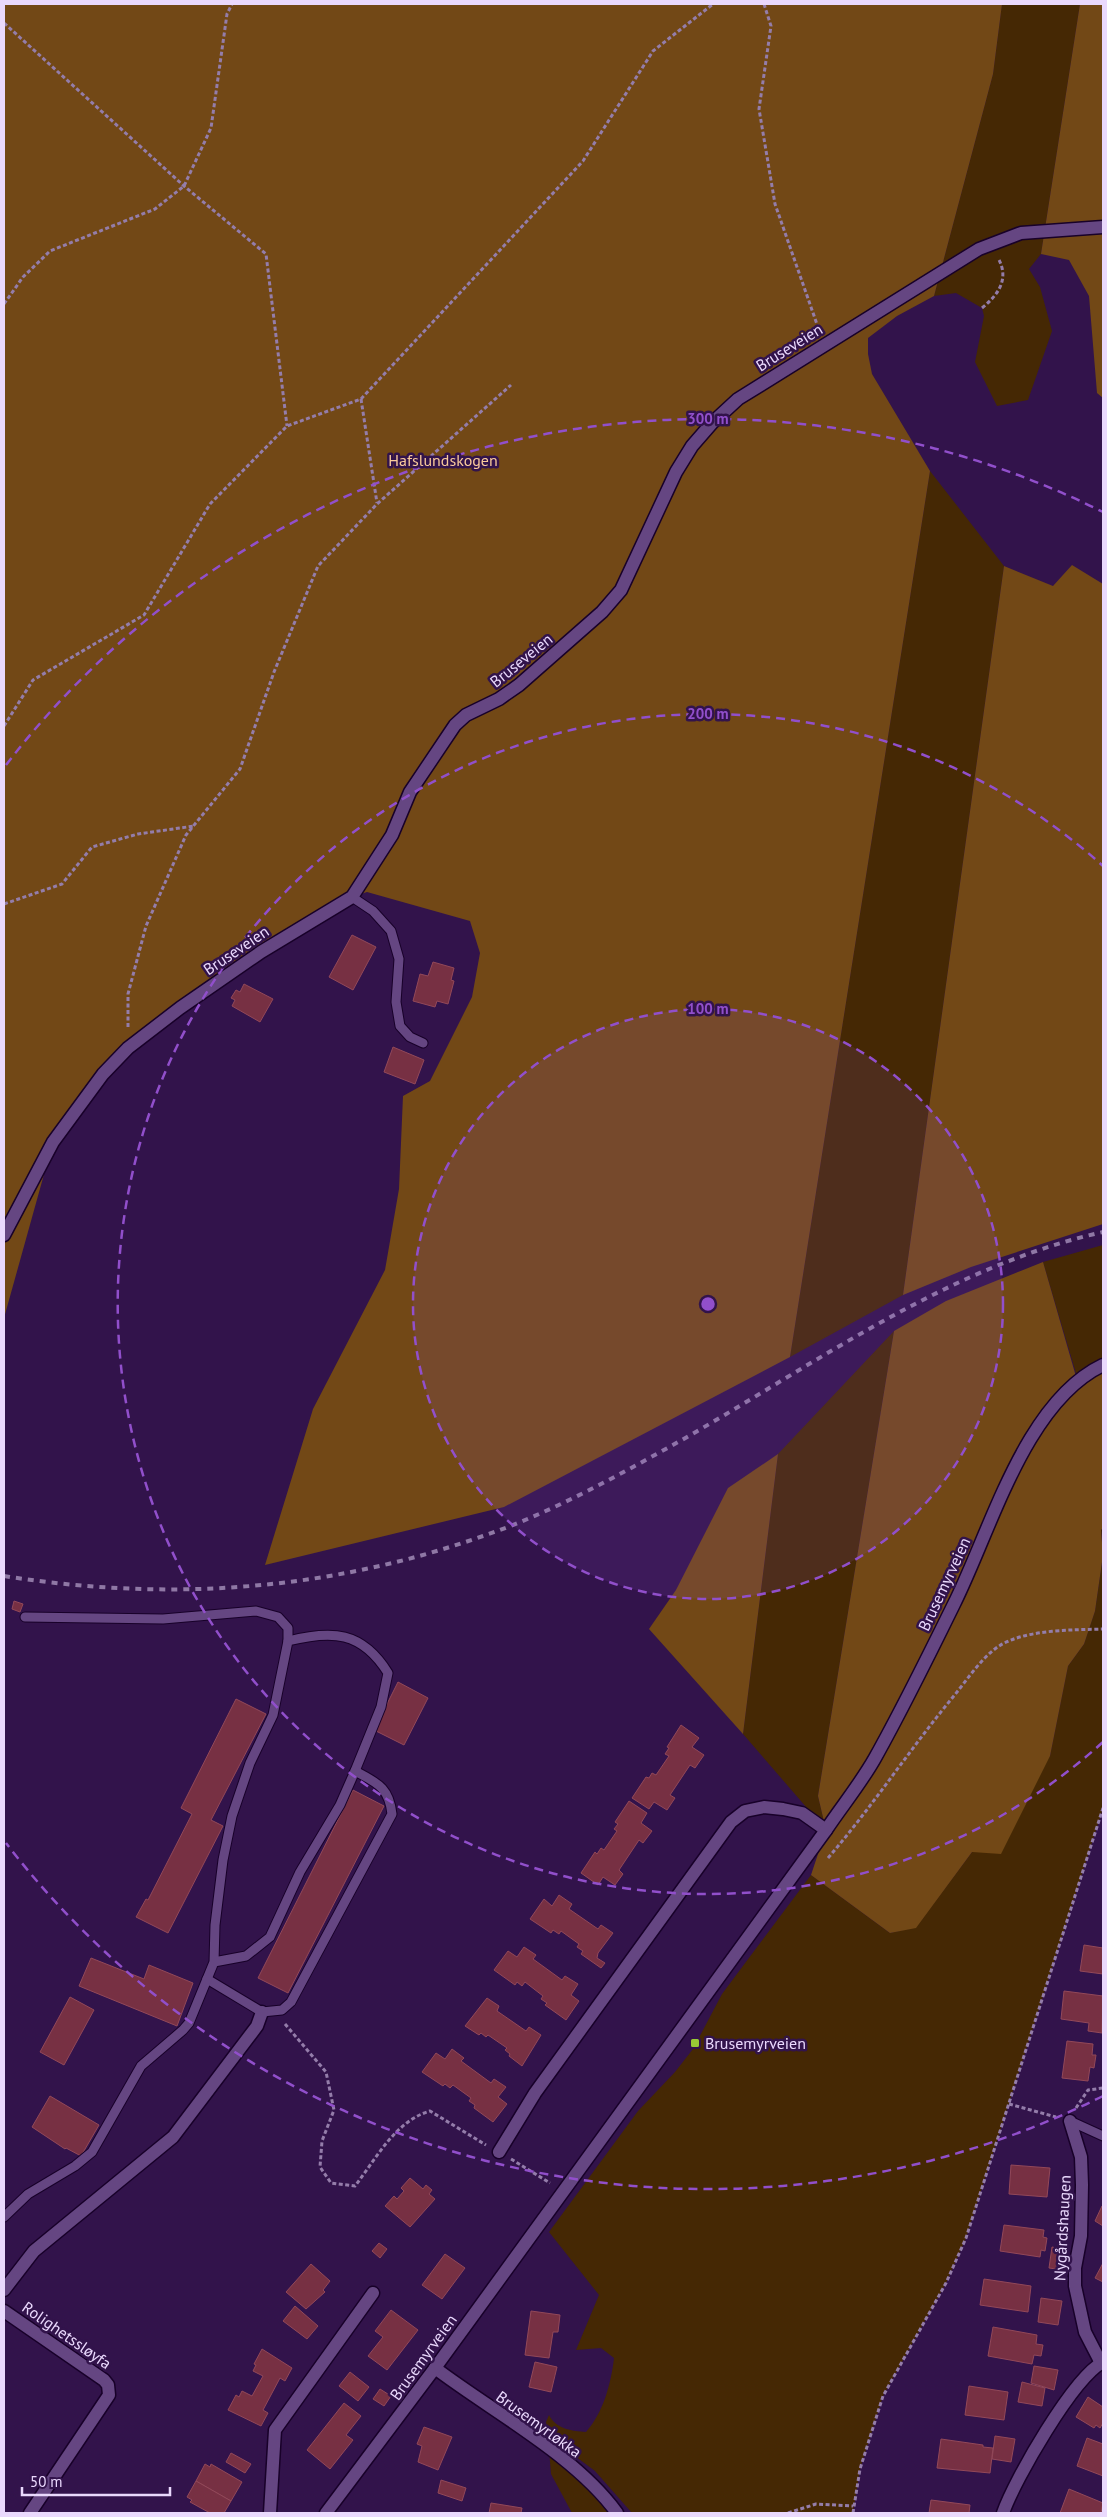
<svg xmlns="http://www.w3.org/2000/svg" width="1107" height="2517" viewBox="0 0 1107 2517" font-family="'PT Sans',sans-serif">
<style>
.green{fill:#452804}
.forest{fill:#724816}
.building{fill:#773043;stroke:#924859}
.lines{fill:none;stroke-linecap:round;stroke-linejoin:round}
.service-casing{stroke:#180129;stroke-width:11}
.minor-casing{stroke:#180129;stroke-width:15}
.tertiary-casing{stroke:#180129;stroke-width:15}
.path{stroke:#947daa;stroke-width:3;stroke-dasharray:4 2.5;stroke-linecap:butt}
.service{stroke:#654682;stroke-width:9}
.minor{stroke:#654682;stroke-width:12}
.tertiary{stroke:#654682;stroke-width:12}
.rail{stroke:#8f78a5;stroke-width:4;stroke-dasharray:6 6;stroke-linecap:butt}
.ring{fill:none;stroke:#914fcb;stroke-width:2.5;stroke-dasharray:9 6}
.poi-dot{fill:#99cb35;stroke:#32134b;stroke-width:2}
.labels{text-anchor:middle;stroke-width:5;stroke-linejoin:round;paint-order:stroke}
.street-label{font-size:16px;fill:#ead9fd;stroke:#32134b}
.park-label{font-size:16px;fill:#facb9b;stroke:#32134b}
.poi-label{font-size:16px;fill:#ead9fd;stroke:#32134b;text-anchor:start}
.centre{fill:#914fcb;stroke:#32134b;stroke-width:2.5}
.ring-label{font-size:15px;text-anchor:middle;font-weight:bold;fill:#914fcb;stroke:#32134b;stroke-width:5;stroke-linejoin:round;paint-order:stroke}
</style>
<rect width="100%" height="100%" fill="#32134b"/>
<g class="green">
<polygon points="1002,4 1080,4 1041,254 1029,269 1040,287 1052,331 1028,400 997,406 975,362 984,316 982,308 956,293 934,296 993,74"/>
<polygon points="930,471 1004,566 903,1295 790,1357"/>
<polygon points="1103,1245 1103,1374 1097,1368 1078,1380 1043,1262"/>
<polygon points="894,1331 818,1796 826,1830 743,1734 778,1454"/>
<path d="M 1103,1528 L 1103,1808 L 966,2238 L 946,2283 L 883,2396 L 860,2469 L 853,2513 L 632,2513 L 595,2471 L 548,2436 L 546,2422 L 549,2415 C 556,2429 572,2431 586,2432 C 603,2413 611,2384 614,2358 L 601,2348 L 576,2350 L 599,2295 L 549,2232 L 638,2111 L 675,2072 L 693,2049 L 722,1994 L 811,1875 L 890,1933 L 916,1927 L 972,1852 L 1050,1756 L 1068,1666 L 1084,1644 L 1095,1611 L 1103,1555 L 1101,1530 Z"/>
<polygon points="549,2449 617,2513 572,2513 551,2474"/>
</g>
<g class="forest">
<polygon points="4,4 1002,4 993,74 934,296 897,316 868,338 868,354 872,374 930,471 790,1357 504,1507 265,1565 313,1409 385,1270 399,1189 403,1096 430,1081 472,997 480,953 470,921 367,892 352,897 128,1047 53,1142 4,1318"/>
<polygon points="1080,4 1103,4 1103,398 1097,393 1089,296 1069,260 1041,254"/>
<polygon points="1072,565 1103,584 1103,1224 971,1267 903,1295 1004,566 1053,586"/>
<polygon points="1043,1262 1077,1380 1097,1368 1103,1374 1103,1528 1101,1530 1103,1555 1095,1611 1084,1644 1068,1666 1050,1756 1001,1854 972,1852 916,1928 890,1933 811,1875 826,1830 818,1796 894,1331 946,1301"/>
<polygon points="778,1454 743,1734 649,1629 676,1590 728,1488"/>
</g>
<g class="building">
<polygon points="352,935 376,947 353,990 329,977"/>
<polygon points="433,962 454,968 451,980 454,981 448,1004 437,1001 435,1007 413,1001 420,974 428,976"/>
<polygon points="244,984 273,999 260,1022 232,1006 235,1000 231,998 236,990 240,992"/>
<polygon points="393,1047 424,1060 415,1084 384,1072"/>
<polygon points="14,1601 23,1604 20,1612 12,1609"/>
<polygon points="398,1682 428,1698 404,1745 374,1730"/>
<polygon points="236,1699 266,1714 211,1820 223,1826 168,1933 136,1917 146,1899 148,1900 192,1814 181,1808"/>
<polygon points="681,1725 699,1738 692,1747 704,1755 695,1768 690,1765 670,1795 675,1798 667,1810 654,1802 649,1809 632,1798 646,1777 649,1778 652,1773 656,1775 669,1756 665,1754 669,1748 667,1747"/>
<polygon points="353,1790 384,1806 288,1993 258,1978"/>
<polygon points="629,1801 647,1813 641,1823 652,1831 643,1843 639,1840 619,1870 623,1874 615,1885 603,1877 598,1885 581,1873 595,1852 597,1854 601,1848 604,1850 617,1831 614,1829 618,1824 615,1822"/>
<polygon points="559,1895 572,1904 569,1909 598,1929 601,1925 613,1933 598,1953 597,1958 605,1963 601,1968 581,1954 583,1951 577,1947 579,1944 561,1931 559,1934 553,1930 551,1933 530,1919 544,1899 552,1906"/>
<polygon points="1084,1945 1103,1948 1103,1974 1080,1971"/>
<polygon points="524,1947 536,1955 533,1959 562,1980 565,1976 578,1984 571,1995 579,2001 566,2020 545,2005 547,2003 541,1999 543,1996 525,1982 522,1986 517,1982 515,1985 494,1970 508,1951 517,1957"/>
<polygon points="91,1958 144,1979 149,1965 193,1983 177,2026 79,1986"/>
<polygon points="1064,1991 1103,1996 1102,2033 1088,2031 1089,2023 1061,2019"/>
<polygon points="70,1997 94,2010 64,2065 40,2052"/>
<polygon points="487,1998 499,2006 497,2011 526,2031 529,2027 541,2035 522,2066 509,2056 510,2054 505,2050 507,2048 488,2035 486,2037 481,2033 479,2035 465,2026"/>
<polygon points="1067,2041 1093,2044 1092,2055 1096,2055 1094,2068 1090,2067 1088,2081 1062,2078"/>
<polygon points="452,2049 464,2058 461,2061 491,2083 494,2079 506,2087 498,2097 507,2104 493,2122 474,2108 475,2105 469,2101 471,2098 453,2085 450,2088 445,2084 443,2086 422,2072 436,2053 445,2059"/>
<polygon points="50,2096 99,2125 81,2156 66,2148 65,2149 32,2127"/>
<polygon points="1011,2165 1050,2168 1047,2197 1009,2194"/>
<polygon points="410,2178 423,2189 426,2185 432,2190 429,2194 435,2199 410,2227 385,2206 394,2196 397,2199 404,2191 401,2188"/>
<polygon points="1102,2206 1103,2206 1103,2226 1095,2221"/>
<polygon points="1004,2225 1044,2230 1043,2237 1047,2238 1045,2251 1041,2250 1040,2257 1000,2251"/>
<polygon points="379,2243 387,2249 380,2258 372,2251"/>
<polygon points="1052,2247 1066,2250 1063,2270 1049,2268"/>
<polygon points="445,2254 465,2268 442,2299 422,2285"/>
<polygon points="1103,2263 1103,2282 1095,2278"/>
<polygon points="311,2264 330,2281 323,2290 325,2292 306,2309 286,2292"/>
<polygon points="984,2279 1031,2286 1028,2312 980,2305"/>
<polygon points="1041,2298 1062,2301 1058,2325 1038,2322"/>
<polygon points="295,2306 318,2326 307,2339 283,2321"/>
<polygon points="391,2310 418,2330 387,2370 368,2356 383,2337 375,2331"/>
<polygon points="531,2311 560,2315 558,2332 553,2332 549,2358 525,2355"/>
<polygon points="993,2327 1037,2335 1036,2344 1043,2345 1041,2356 1034,2355 1032,2364 988,2356"/>
<polygon points="262,2349 292,2368 285,2381 280,2378 263,2410 268,2413 261,2426 228,2410 236,2395 239,2397 242,2391 252,2396 263,2376 253,2371 256,2365 254,2364"/>
<polygon points="535,2362 557,2367 551,2392 529,2387"/>
<polygon points="1034,2366 1058,2370 1054,2390 1031,2383"/>
<polygon points="350,2372 369,2387 358,2401 339,2386"/>
<polygon points="1022,2382 1045,2388 1042,2406 1018,2402"/>
<polygon points="969,2386 1008,2392 1004,2420 965,2415"/>
<polygon points="380,2389 391,2396 384,2406 373,2399"/>
<polygon points="1088,2397 1103,2407 1103,2423 1100,2428 1096,2425 1094,2428 1076,2417"/>
<polygon points="344,2403 361,2416 346,2435 353,2440 330,2469 307,2450"/>
<polygon points="424,2427 452,2437 438,2470 418,2462 422,2446 417,2444"/>
<polygon points="995,2436 1015,2439 1011,2462 992,2459"/>
<polygon points="1087,2438 1103,2444 1103,2476 1077,2466"/>
<polygon points="941,2439 983,2445 983,2447 993,2448 990,2473 937,2468"/>
<polygon points="231,2453 251,2464 245,2473 226,2462"/>
<polygon points="205,2464 210,2467 211,2464 242,2482 231,2501 196,2481"/>
<polygon points="441,2480 466,2488 462,2501 438,2493"/>
<polygon points="196,2481 231,2501 224,2513 210,2513 190,2502 192,2500 187,2497"/>
<polygon points="1069,2489 1103,2503 1101,2513 1060,2513"/>
<polygon points="931,2500 970,2505 969,2513 929,2513"/>
<polygon points="491,2503 522,2508 521,2513 489,2513"/>
</g>
<g class="lines">
<defs>
<g id="service">
<polyline points="352,897 373,911 391,931 399,959 396,1002 400,1026 410,1037 423,1043"/>
<polyline points="25,1617 163,1619 256,1611 278,1617 288,1628 288,1641"/>
<path d="M 207,1979 L 262,2012 L 282,2010 L 291,2002 L 392,1814 C 389,1787 377,1783 355,1771"/>
<polyline points="1070,2121 1103,2136"/>
<path d="M 4,2217 L 28,2194 L 75,2166 L 92,2152 L 141,2066 L 183,2030 L 189,2023 L 214,1962 L 215,1925 L 223,1860 L 232,1816 L 250,1763 L 273,1715 L 288,1641 C 332,1630 362,1631 388,1673 L 381,1707 L 355,1771 L 340,1805 L 300,1872 L 270,1937 L 246,1956 L 214,1962"/>
</g>
<g id="minor">
<polyline points="4,1235 53,1142 103,1074 128,1048 180,1008 261,952 352,897 392,835 410,792 455,725 466,715 499,699 519,685 602,612 621,590 676,472 692,446 712,423 738,399 979,249 1021,233 1103,227"/>
<polyline points="1070,2121 1081,2157 1082,2185 1081,2236 1075,2268 1075,2286 1085,2332 1101,2363"/>
<polyline points="499,2152 535,2093 731,1822 745,1811 764,1807 783,1809 802,1813 826,1830"/>
<polyline points="4,2290 34,2251 173,2137 257,2026 262,2012"/>
<polyline points="4,2311 104,2380 108,2385 109,2395 30,2513"/>
<path d="M 435,2368 C 493,2412 575,2455 617,2513"/>
<polyline points="270,2513 275,2430 373,2293"/>
<path d="M 1003,2513 C 1015,2479 1073,2378 1103,2362"/>
</g>
<path id="tertiary" d="M 326,2513 L 435,2368 L 826,1830 C 842,1806 861,1783 875,1758 C 903,1708 929,1655 954,1604 C 991,1530 1025,1402 1103,1365"/>
</defs>
<use href="#service" class="service-casing"/>
<use href="#minor" class="minor-casing"/>
<use href="#tertiary" class="tertiary-casing"/>
<g class="path">
<polyline points="764,4 771,26 759,109 775,204 819,330"/>
<polyline points="4,23 184,186 266,254 287,426"/>
<polyline points="4,304 23,277 50,251 155,209 184,186 211,128 227,14 232,4"/>
<path d="M 982,308 C 998,295 1010,279 998,258"/>
<polyline points="361,399 377,503"/>
<polyline points="4,726 33,680 144,615 210,504 287,426 361,399 583,161 653,51 713,4"/>
<polyline points="4,904 62,884 92,847 138,834 194,826"/>
<polyline points="128,1027 128,994 146,926 186,835 240,769 274,672 318,566 377,504 511,385"/>
<path d="M 828,1858 C 872,1807 910,1749 953,1697 C 967,1680 981,1658 999,1646 C 1026,1629 1073,1630 1103,1629"/>
<path d="M 285,2024 L 326,2072 L 334,2110 L 322,2141 L 320,2167 L 331,2183 L 355,2186 C 376,2159 395,2121 430,2111 L 486,2145"/>
<polyline points="1009,2104 1056,2117"/>
<polyline points="1076,2108 1088,2090 1103,2088"/>
<polyline points="511,2159 550,2183"/>
<polyline points="788,2513 816,2504 853,2506"/>
<polyline points="853,2513 860,2469 883,2396 946,2283 966,2238 1103,1808"/>
</g>
<use href="#service" class="service"/>
<use href="#minor" class="minor"/>
<use href="#tertiary" class="tertiary"/>
<path class="rail" d="M 4,1576 C 167,1602 327,1591 483,1536 C 551,1513 617,1476 680,1441 C 817,1363 947,1267 1103,1232"/>
</g>
<circle cx="708" cy="1304" r="295" fill="#914fcb" fill-opacity=".12"/>
<g class="ring">
<circle cx="708" cy="1304" r="295"/>
<path d="M1103 1742A590 590 0 1 1 1103 866"/>
<path d="M1103 2096A885 885 0 0 1 6 1843M6 765A885 885 0 0 1 1103 512"/>
</g>
<rect class="poi-dot" x="690" y="2038" width="10" height="10" rx="2.5"/>
<g class="labels">
<g class="street-label">
<text transform="translate(789 347) rotate(-32)" y="6">Bruseveien</text>
<text transform="translate(521 660) rotate(-39)" y="6">Bruseveien</text>
<text transform="translate(236 950) rotate(-34)" y="6">Bruseveien</text>
<text transform="translate(944 1584) rotate(-65)" y="6">Brusemyrveien</text>
<text transform="translate(1062 2228) rotate(-87)" y="6">Nygårdshaugen</text>
<text transform="translate(67 2335) rotate(35)" y="6">Rolighetssløyfa</text>
<text transform="translate(423 2357) rotate(-54)" y="6">Brusemyrveien</text>
<text transform="translate(539 2424) rotate(36)" y="6">Brusemyrløkka</text>
</g>
<g class="park-label">
<text x="443" y="466">Hafslundskogen</text>
</g>
<g class="poi-label">
<text x="705" y="2049">Brusemyrveien</text>
</g>
</g>
<circle cx="708" cy="1304" r="8" class="centre"/>
<g class="ring-label">
<text x="708" y="424">300 m</text>
<text x="708" y="719">200 m</text>
<text x="708" y="1014">100 m</text>
</g>
<rect width="1107" height="2517" fill="none" stroke="#ead9fd" stroke-width="10"/>
<path d="M22 2487v8h148v-8" fill="none" stroke="#ead9fd" stroke-width="2.5"/>
<text x="30" y="2487" font-size="15" fill="#ead9fd" stroke="#32134b" stroke-width="4" paint-order="stroke">50 m</text>
</svg>
